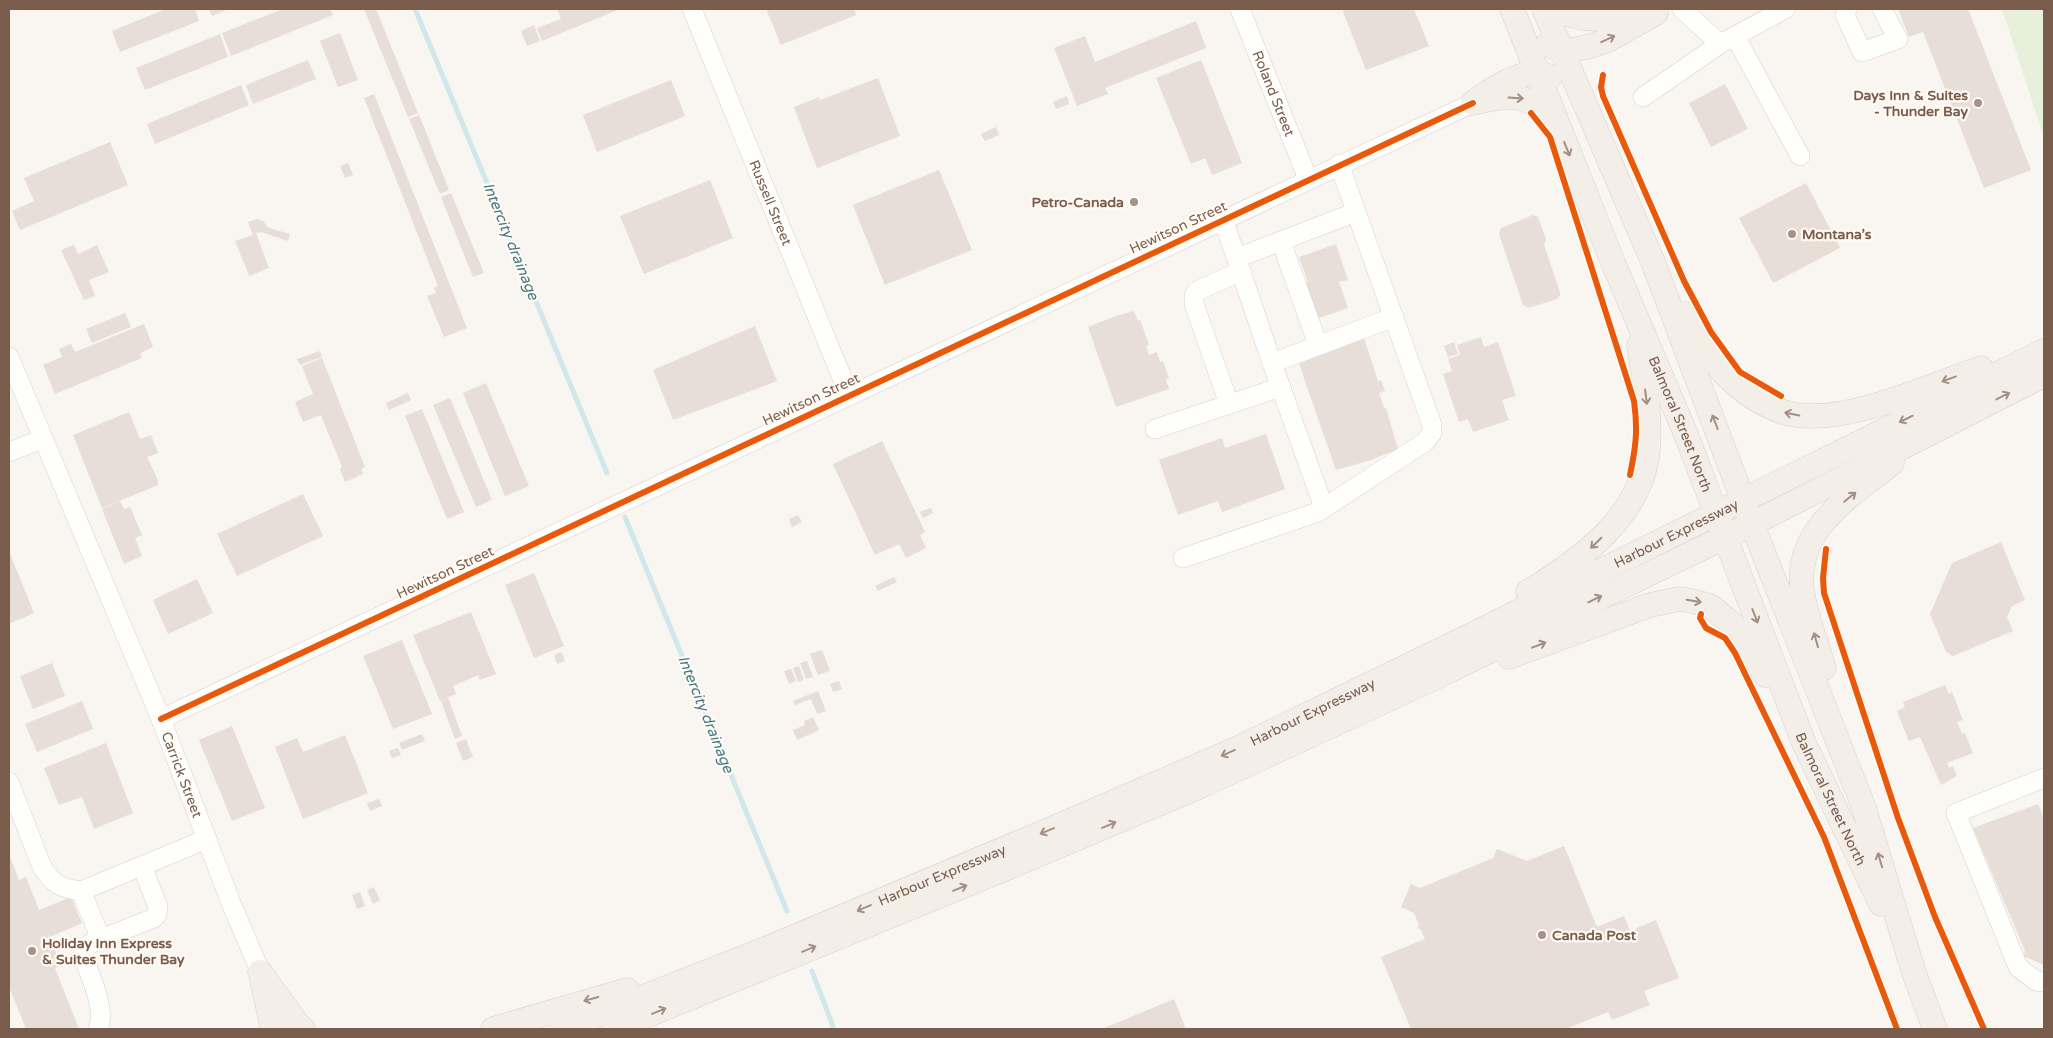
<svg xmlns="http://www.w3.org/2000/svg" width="2053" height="1038" viewBox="0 0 2053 1038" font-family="'Varela Round',sans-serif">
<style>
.green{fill:#e7f0db}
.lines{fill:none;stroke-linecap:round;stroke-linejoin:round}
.stream{stroke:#d0e8ea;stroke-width:5}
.building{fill:#e6ded7}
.minor-casing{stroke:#d7d1cb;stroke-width:20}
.major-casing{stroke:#dad1cc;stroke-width:25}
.minor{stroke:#fefefd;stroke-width:19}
.major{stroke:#f3eee8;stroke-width:24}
.cycleway-casing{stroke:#fffaf3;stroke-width:9}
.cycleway{stroke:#e8590c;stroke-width:6}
.oneway{stroke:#a48f83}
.poi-dot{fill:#a69286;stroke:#fffaf3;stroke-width:2}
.labels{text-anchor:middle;stroke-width:4.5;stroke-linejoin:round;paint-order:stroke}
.street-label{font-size:14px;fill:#7a5c4d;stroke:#fffaf3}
.poi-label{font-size:14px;font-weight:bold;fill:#7a5c4d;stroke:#fffaf3;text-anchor:start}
.water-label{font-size:15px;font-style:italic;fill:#437c86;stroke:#fffaf3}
</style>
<rect width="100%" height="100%" fill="#f9f5f0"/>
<polygon class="green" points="2002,9 2044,9 2044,137"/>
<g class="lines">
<g class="stream">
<polyline points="415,9 607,473"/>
<polyline points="625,517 787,911"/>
<polyline points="812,971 834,1029"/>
</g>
</g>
<g class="building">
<polygon points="166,9 195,9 199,21 120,52 112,31"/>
<polygon points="209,9 229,9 212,16"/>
<polygon points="283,9 330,9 333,15 231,56 222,33"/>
<polygon points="364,9 376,9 418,113 408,117"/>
<polygon points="557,9 620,9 542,41 537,28 561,19"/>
<polygon points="766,9 854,9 856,15 781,45"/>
<polygon points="1342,9 1414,9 1429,46 1366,70"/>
<polygon points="1898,9 1968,9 2031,170 1984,188 1923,32 1909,37"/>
<polygon points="1196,21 1206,48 1105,88 1108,94 1077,106 1054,48 1085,36 1095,62"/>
<polygon points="534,25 540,41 527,46 521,31"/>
<polygon points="340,33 358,80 338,87 320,41"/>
<polygon points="220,34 228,57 145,90 136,68"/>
<polygon points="308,60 316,79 253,104 246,85"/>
<polygon points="1201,60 1242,163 1212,175 1205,158 1191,164 1156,78"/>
<polygon points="878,78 900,136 817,168 794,107 819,97 820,100"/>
<polygon points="671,80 685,116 597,152 583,115"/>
<polygon points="1725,84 1748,129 1711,147 1689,103"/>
<polygon points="241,85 249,105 155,144 147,124"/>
<polygon points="374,94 467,328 444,337 427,296 436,293 434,288 438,286 364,98"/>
<polygon points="1067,96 1069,104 1056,109 1053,102"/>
<polygon points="419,115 449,190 440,194 409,119"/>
<polygon points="996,127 999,135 985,141 981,134"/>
<polygon points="110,142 128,185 20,230 12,211 34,201 24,178"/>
<polygon points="348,163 353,175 345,178 340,166"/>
<polygon points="939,170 972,250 885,285 853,205"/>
<polygon points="710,180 733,238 644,274 620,216"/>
<polygon points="1806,183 1840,248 1773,283 1739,218"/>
<polygon points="451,193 484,273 473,277 441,197"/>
<polygon points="1533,215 1538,217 1546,239 1544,245 1560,292 1560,296 1557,299 1528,308 1523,305 1499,234 1501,228"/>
<polygon points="257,219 263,221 269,228 290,234 288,241 261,232 256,233 269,268 249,276 235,241 253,235 248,222"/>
<polygon points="1336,244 1348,280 1339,282 1348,308 1316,319 1301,285 1308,282 1299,257"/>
<polygon points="74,245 78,254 97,245 109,272 89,280 95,296 84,300 61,250"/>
<polygon points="1134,311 1138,321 1140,320 1149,345 1146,346 1149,355 1157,352 1160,362 1163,361 1169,378 1166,379 1169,389 1116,407 1088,327 1116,316"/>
<polygon points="125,313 131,327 92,343 86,329"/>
<polygon points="144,324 153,347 140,353 142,358 55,394 43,365 62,357 59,349 71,344 75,352"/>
<polygon points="755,326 777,381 673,420 653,370"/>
<polygon points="1481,337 1484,347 1498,342 1516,396 1502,400 1509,420 1473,432 1468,419 1459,422 1443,374 1452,371 1448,359 1460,355 1457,345"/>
<polygon points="1364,338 1378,381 1381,380 1385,391 1379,393 1384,408 1386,408 1398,449 1371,460 1336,470 1298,361"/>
<polygon points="1454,342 1458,354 1448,357 1444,346"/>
<polygon points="320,351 322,357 300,365 297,359"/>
<polygon points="322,358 365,467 361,469 363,474 345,482 340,469 342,467 321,415 303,422 295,402 313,394 302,366"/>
<polygon points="486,383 529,486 505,496 463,393"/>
<polygon points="408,393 411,400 389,410 386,403"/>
<polygon points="450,398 492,500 476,507 433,405"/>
<polygon points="422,409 464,512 447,519 405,416"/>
<polygon points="129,412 140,439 151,435 158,453 147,457 158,480 158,485 102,508 73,435"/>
<polygon points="1266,434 1285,489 1222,512 1218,501 1178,515 1159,460 1222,438 1225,448"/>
<polygon points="882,441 925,532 920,535 926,548 906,558 899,544 875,555 833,464"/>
<polygon points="303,494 323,536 237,576 217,534"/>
<polygon points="120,501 124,509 130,507 142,535 135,538 142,556 124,564 102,509"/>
<polygon points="931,508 933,513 923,518 920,512"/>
<polygon points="798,515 802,522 792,527 789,519"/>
<polygon points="2001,542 2025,600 2012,606 2007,617 2013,631 1953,656 1946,652 1930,614 1952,563"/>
<polygon points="9,551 34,613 9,624"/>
<polygon points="534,573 564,646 534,658 505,585"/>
<polygon points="894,577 897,582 878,591 875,586"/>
<polygon points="197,579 213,613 168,634 153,600"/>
<polygon points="471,612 496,674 480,680 478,675 453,686 456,694 440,701 413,635"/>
<polygon points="402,640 432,714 393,729 363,656"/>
<polygon points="822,650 830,671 818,675 810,654"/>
<polygon points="562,652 565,661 557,664 554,655"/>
<polygon points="807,661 813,677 806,679 800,663"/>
<polygon points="52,663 65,696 33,709 20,676"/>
<polygon points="799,666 804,680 798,682 793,668"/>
<polygon points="791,669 796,681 789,684 784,671"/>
<polygon points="839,681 842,689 833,692 830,684"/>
<polygon points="1945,685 1949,694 1952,692 1963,720 1957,722 1962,734 1965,733 1973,753 1947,763 1949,768 1953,766 1957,776 1941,785 1920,737 1909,741 1897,711 1905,707 1903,702"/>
<polygon points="818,691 826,711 817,714 811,699 795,705 793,701"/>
<polygon points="448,698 462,736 455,739 441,701"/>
<polygon points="82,701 93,729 37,752 25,724"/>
<polygon points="813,717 819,730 797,740 793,730 805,725 804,721"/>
<polygon points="232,726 265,808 232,821 199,740"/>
<polygon points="422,734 425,741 402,750 399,743"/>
<polygon points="345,735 368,793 303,819 275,747 297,738 303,752"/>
<polygon points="466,739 473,757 463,761 456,743"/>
<polygon points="106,743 133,813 94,829 82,797 59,805 44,768"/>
<polygon points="398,748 401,755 392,758 389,751"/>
<polygon points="379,799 382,806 370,811 367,803"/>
<polygon points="2038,804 2044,820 2044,965 2023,956 2025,951 1973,828"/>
<polygon points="1564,846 1597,927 1624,916 1630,931 1656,920 1679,978 1644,991 1650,1005 1612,1020 1608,1012 1566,1029 1411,1029 1381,957 1425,939 1421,930 1418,928 1419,925 1414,913 1401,907 1411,884 1420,888 1493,858 1497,849 1527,861"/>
<polygon points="9,854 19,880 26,877 39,910 71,897 82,923 50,937 61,965 55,968 79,1029 26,1029 9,987"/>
<polygon points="374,887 380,900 373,904 367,890"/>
<polygon points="360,892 365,906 357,909 352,895"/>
<polygon points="1174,999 1186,1029 1102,1029"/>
</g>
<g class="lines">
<defs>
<g id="minor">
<path id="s1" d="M 692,9 L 849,395"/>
<path id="s2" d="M 1240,9 L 1308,179"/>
<polyline points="1847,9 1845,15 1862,52 1898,39 1882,9"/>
<polyline points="1735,36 1800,156"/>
<polyline points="1726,41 1785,9"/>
<polyline points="1643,97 1720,44 1682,9"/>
<polyline points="1223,219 1272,363"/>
<polyline points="1281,241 1356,212"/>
<polyline points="1237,258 1281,241 1318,345"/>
<path id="s3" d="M 9,357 L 161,719 L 231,903 L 266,985"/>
<polyline points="1229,404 1194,304 1194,296 1197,291 1241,271"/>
<polyline points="1155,429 1281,387"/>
<polyline points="9,452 42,439"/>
<polyline points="1324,508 1272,363 1394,317"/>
<polyline points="1183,558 1318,512 1425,442 1432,433 1432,425 1339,164"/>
<polyline points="161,719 1473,103"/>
<polyline points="2044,778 1956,813 2018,967 2036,981 2044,982"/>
<path d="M 9,782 L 42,867 C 54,885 60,888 81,891 L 207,839"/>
<polyline points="81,891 101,939"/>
<path d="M 98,1029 C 107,1010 90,976 83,956 L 85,949 L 91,943 L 154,918 L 157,914 L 158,907 L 142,866"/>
</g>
<g id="major">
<path id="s4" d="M 1512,9 L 1614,265 L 1687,437 L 1803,741 L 1881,904"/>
<polyline points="1544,9 1653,262 1752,524 1863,805 1914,973 1935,1029"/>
<path d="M 1557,9 C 1583,24 1614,19 1642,15"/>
<polyline points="1548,44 1562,52 1591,46 1608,40 1656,13"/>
<path d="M 1477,102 C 1511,94 1527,94 1554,117"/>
<path d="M 1473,103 C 1495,86 1509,79 1536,71 L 1550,77"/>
<path d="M 1685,314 C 1699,337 1712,364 1733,382 C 1750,397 1772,411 1796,415 C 1850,423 1929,386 1981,368"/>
<path d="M 1528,592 C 1580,560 1643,516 1648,448 C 1651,414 1644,379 1639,345"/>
<polyline points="1509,657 1650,605 1679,599 1692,601 1710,606 1731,623 1746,641 1765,675"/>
<path d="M 1824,668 C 1817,645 1805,614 1802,590 C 1795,528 1850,497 1892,463"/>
<polyline points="260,972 299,1026 303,1029"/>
<polyline points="262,981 273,1029"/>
<polyline points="493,1029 627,990"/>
<path id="s5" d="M 562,1029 L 763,950 L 1044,832 L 1234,750 L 1467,637 L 2044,351"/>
<polyline points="614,1029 988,876 1201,786 1428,681 1752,524 2044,375"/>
</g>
</defs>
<use href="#minor" class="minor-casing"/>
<use href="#major" class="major-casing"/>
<use href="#minor" class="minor"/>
<use href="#major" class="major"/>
<defs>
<g id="cycleway">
<polyline points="1603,75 1601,87 1603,96 1684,281 1711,332 1740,372 1781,396"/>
<path d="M 1531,113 L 1550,137 L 1634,401 C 1638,430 1636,446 1630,475"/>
<polyline points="1826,549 1823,578 1824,593 1898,818 1935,917 1984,1029"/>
<polyline points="1701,614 1700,618 1706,628 1725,638 1735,653 1824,837 1897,1029"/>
<polyline points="161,719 1473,103"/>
</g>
</defs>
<use href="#cycleway" class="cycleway-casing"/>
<use href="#cycleway" class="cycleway"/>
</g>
<defs><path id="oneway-shaft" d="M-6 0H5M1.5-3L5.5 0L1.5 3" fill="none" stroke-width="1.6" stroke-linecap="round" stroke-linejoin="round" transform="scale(1.25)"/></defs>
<g class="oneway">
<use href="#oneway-shaft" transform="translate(1608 39) rotate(-25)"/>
<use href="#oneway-shaft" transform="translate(1516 98) rotate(4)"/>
<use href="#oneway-shaft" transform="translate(1567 149) rotate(68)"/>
<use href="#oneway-shaft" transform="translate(1949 379) rotate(160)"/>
<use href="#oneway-shaft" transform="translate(2003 396) rotate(-27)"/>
<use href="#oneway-shaft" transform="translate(1646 397) rotate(83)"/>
<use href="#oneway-shaft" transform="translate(1792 414) rotate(-169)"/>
<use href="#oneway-shaft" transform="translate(1906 419) rotate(154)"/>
<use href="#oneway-shaft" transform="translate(1715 422) rotate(-111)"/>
<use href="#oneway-shaft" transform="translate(1850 497) rotate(-39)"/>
<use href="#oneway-shaft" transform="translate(1596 543) rotate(135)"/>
<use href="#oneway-shaft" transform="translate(1595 599) rotate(-26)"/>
<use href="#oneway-shaft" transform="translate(1694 601) rotate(9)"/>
<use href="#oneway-shaft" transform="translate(1755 616) rotate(69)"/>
<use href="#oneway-shaft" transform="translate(1816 640) rotate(-106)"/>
<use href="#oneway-shaft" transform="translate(1539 645) rotate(-21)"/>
<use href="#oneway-shaft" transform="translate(1228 753) rotate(156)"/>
<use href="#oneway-shaft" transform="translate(1109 825) rotate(-23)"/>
<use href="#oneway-shaft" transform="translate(1047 831) rotate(157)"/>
<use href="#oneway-shaft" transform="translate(1880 860) rotate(-107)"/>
<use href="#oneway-shaft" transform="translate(960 888) rotate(-22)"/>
<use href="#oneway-shaft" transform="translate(864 908) rotate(157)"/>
<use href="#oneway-shaft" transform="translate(809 949) rotate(-22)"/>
<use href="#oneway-shaft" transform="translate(591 999) rotate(165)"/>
<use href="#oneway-shaft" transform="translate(659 1011) rotate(-22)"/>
</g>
<g class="poi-dot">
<circle cx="1978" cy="103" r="5"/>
<circle cx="1134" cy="202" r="5"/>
<circle cx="1792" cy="234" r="5"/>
<circle cx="1542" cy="935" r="5"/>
<circle cx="32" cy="951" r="5"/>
</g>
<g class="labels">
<g class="street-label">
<text dy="5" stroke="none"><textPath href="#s2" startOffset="91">Roland Street</textPath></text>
<text dy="5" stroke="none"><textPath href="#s1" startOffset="209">Russell Street</textPath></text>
<text transform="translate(1178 227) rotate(-25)" y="5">Hewitson Street</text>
<text transform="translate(811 399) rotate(-25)" y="5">Hewitson Street</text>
<text dy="5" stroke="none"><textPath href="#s4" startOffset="448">Balmoral Street North</textPath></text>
<text dy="5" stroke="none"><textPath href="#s5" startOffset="1220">Harbour Expressway</textPath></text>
<text transform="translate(445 572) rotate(-25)" y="5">Hewitson Street</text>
<text dy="5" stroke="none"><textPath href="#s5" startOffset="815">Harbour Expressway</textPath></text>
<text dy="5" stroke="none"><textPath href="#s3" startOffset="452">Carrick Street</textPath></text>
<text dy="5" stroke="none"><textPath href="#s4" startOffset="852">Balmoral Street North</textPath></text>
<text dy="5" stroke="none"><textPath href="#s5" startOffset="410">Harbour Expressway</textPath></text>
</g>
<g class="poi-label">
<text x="1968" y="100" text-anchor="end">Days Inn &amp; Suites<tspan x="1968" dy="16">- Thunder Bay</tspan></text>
<text x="1124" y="207" text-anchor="end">Petro-Canada</text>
<text x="1802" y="239">Montana’s</text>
<text x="1552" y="940">Canada Post</text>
<text x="42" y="948">Holiday Inn Express<tspan x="42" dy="16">&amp; Suites Thunder Bay</tspan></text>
</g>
<g class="water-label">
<text transform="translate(511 241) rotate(68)" y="5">Intercity drainage</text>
<text transform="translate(706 714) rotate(68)" y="5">Intercity drainage</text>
</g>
</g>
<rect width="2053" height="1038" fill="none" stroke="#7a5c4d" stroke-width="20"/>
</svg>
